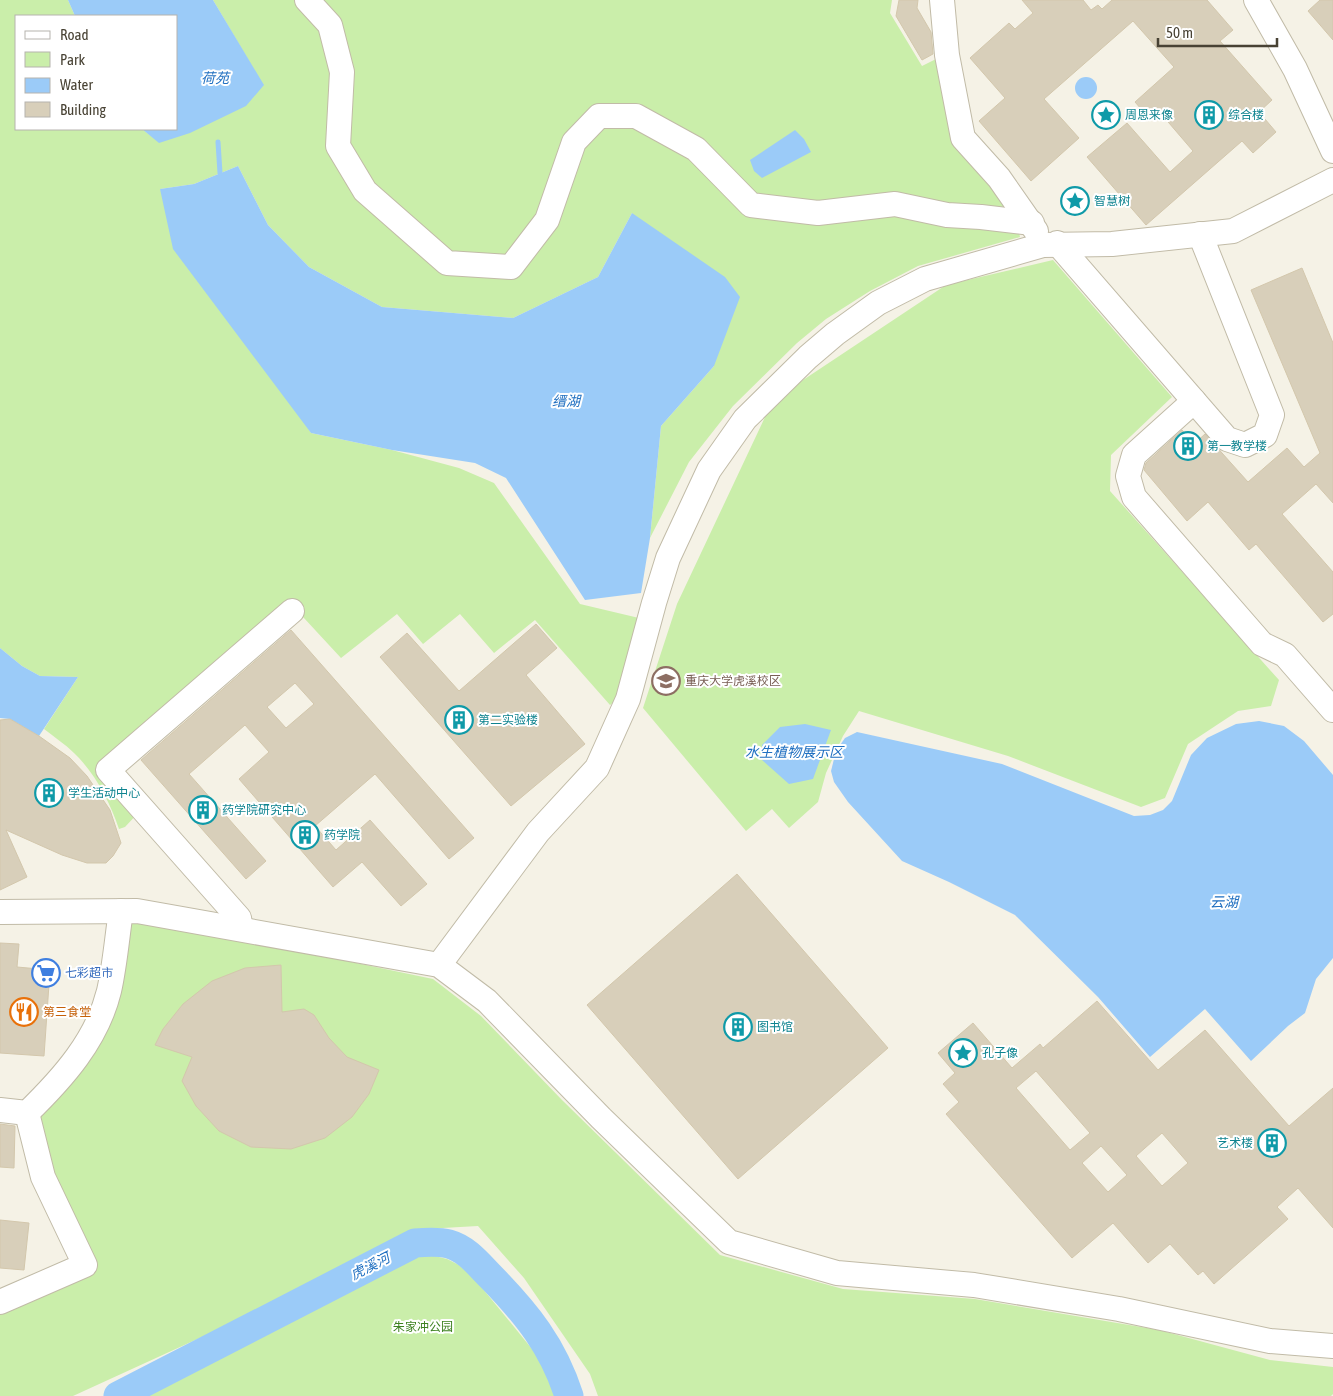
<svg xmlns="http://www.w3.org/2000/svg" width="1333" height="1396" viewBox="0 0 1333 1396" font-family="'Asap Condensed','Noto Sans SC',sans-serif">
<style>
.green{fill:#caeeaa}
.water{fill:#9bcbf8}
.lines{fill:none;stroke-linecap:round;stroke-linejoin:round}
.stream{stroke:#9bcbf8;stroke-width:5}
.river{stroke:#9bcbf8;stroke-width:29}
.building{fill:#d8cfba;stroke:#d3c7ac;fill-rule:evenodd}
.minor-casing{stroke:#c1bba7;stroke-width:26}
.minor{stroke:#fff;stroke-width:24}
.labels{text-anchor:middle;stroke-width:4;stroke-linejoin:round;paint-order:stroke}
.culture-label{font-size:12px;fill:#0d838f;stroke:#fff;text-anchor:start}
.education-label{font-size:12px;fill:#785e54;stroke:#fff;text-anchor:start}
.shop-label{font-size:12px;fill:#366cbe;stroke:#fff;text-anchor:start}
.food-label{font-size:12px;fill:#c56008;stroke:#fff;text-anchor:start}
.park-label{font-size:12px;fill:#3d8120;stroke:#fff}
.water-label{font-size:14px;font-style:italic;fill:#2170c1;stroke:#fff}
</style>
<rect width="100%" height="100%" fill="#f5f2e6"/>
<g class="green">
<path d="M 0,0 L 68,0 L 75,16 L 16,16 L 16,129 L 142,129 L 159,142 L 263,85 L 213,0 L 892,0 L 890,13 L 922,66 L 936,59 L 953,143 L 1013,207 L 1020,237 L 918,266 L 870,291 L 826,319 L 797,343 L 733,406 L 689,462 L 650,538 L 661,426 L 714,366 L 632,213 L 598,277 L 513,318 L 382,307 L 309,267 L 268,225 L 238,166 L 194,184 L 160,189 L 311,433 L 392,450 L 459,468 L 494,483 L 580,604 L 639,618 L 622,695 L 610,705 L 535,620 L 494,653 L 460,614 L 423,644 L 397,614 L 341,658 L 291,604 L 102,769 L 139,812 L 125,827 L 119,829 C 110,802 95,773 74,753 C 65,744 54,737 44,729 L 78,677 L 40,676 L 22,666 L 0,648 Z"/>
<polygon points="1053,260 1172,397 1111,455 1110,491 1279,680 1271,706 1238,711 1188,744 1165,798 1141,807 1008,756 859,711 843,736 826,773 818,802 789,828 772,809 746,831 643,708 677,604 773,400 946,285"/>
<polygon points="125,920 342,960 433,979 481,1016 562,1100 720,1255 843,1289 975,1299 1159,1330 1270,1360 1333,1367 1333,1394 1331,1396 598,1396 590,1374 524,1278 478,1226 425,1229 239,1320 73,1396 0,1396 0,1308 97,1265 51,1175 35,1117 62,1088"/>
<polygon points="431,1255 447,1259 459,1265 474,1278 541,1360 549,1373 557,1396 131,1396 392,1264 415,1257"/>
</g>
<g class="water">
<polygon points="68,0 213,0 264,85 246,106 190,133 159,143 142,129 176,129 176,16 75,16"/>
<circle cx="1086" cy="88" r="11"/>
<polygon points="795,130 804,139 811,152 762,178 754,171 750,160"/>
<polygon points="238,166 268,225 309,267 382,307 513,318 598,277 632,213 725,277 740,297 714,366 661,426 650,538 641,593 585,600 506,478 475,463 392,450 311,433 173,249 160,189 194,184"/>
<polygon points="0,648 22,666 40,676 78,677 39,736 10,719 0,718"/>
<polygon points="1259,721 1284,726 1304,741 1333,775 1333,958 1316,979 1305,1013 1288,1026 1251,1061 1205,1009 1150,1057 1098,997 1015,915 949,882 902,861 848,802 834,782 831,771 836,751 845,738 857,732 1002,764 1134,816 1150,815 1163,810 1172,801 1191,755 1207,738 1236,724"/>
<polygon points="805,724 831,730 813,779 789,784 762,760 762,745 780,727"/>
</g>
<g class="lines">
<polyline class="stream" points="218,142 220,173"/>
<path class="river" d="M 118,1396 L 415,1243 C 426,1242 438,1241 449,1244 C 467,1249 479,1265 491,1277 C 527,1314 553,1346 569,1396"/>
</g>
<g class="building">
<polygon points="899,0 918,0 917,8 931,32 933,54 922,60 896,16"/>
<polygon points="1022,0 1083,0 1091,10 1098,5 1102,9 1112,0 1207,0 1233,30 1220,41 1272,100 1259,112 1276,132 1253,153 1242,141 1146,225 1087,157 1127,123 1170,172 1193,151 1157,109 1148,117 1135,102 1174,67 1133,21 1044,99 1079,138 1031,181 979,121 1005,98 970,58 1009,23 1015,29 1033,13"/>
<polygon points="1320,0 1333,0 1333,40 1308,11"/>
<polygon points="1302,268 1333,343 1333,503 1316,484 1282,514 1333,572 1333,614 1323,622 1256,544 1249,550 1208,502 1187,521 1144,470 1146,463 1182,430 1194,444 1205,434 1248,482 1287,448 1304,467 1320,453 1251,290"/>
<polygon points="536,624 557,648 526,675 585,744 511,806 380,657 407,633 459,691"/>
<path d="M 291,630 L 474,838 L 449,859 L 375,774 L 315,826 L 336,850 L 370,820 L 427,884 L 401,906 L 362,862 L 333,887 L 239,779 L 269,752 L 245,725 L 189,774 L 266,861 L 246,879 L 141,760 ZM 295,683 L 314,704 L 286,728 L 267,707 Z"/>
<polygon points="10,719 39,736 70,758 87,776 110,810 121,843 113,856 106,863 87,863 62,855 6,830 27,877 0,890 0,720"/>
<polygon points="737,874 888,1048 738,1179 587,1005"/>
<polygon points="0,943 19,944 17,967 50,970 44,1056 0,1053"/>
<polygon points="281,965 282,1012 304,1009 314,1015 329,1038 347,1057 379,1070 369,1094 352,1117 325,1138 291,1149 251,1147 219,1131 196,1106 182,1081 192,1057 155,1045 163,1029 183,1004 212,981 245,968"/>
<path d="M 1097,1001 L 1158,1070 L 1205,1030 L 1289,1126 L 1333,1088 L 1333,1228 L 1298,1188 L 1277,1207 L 1288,1219 L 1214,1284 L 1203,1271 L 1198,1275 L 1170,1244 L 1148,1263 L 1113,1223 L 1072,1258 L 946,1114 L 959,1102 L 943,1084 L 955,1073 L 938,1053 L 973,1023 L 1012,1068 L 1040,1044 L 1043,1048 ZM 1036,1071 L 1090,1133 L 1070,1150 L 1016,1088 ZM 1162,1133 L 1188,1163 L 1162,1186 L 1136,1156 ZM 1101,1146 L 1127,1175 L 1108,1192 L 1082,1163 Z"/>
<polygon points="0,1124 15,1126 14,1168 0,1167"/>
<polygon points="0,1220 29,1223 24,1270 0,1268"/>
</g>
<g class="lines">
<defs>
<g id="minor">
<polyline points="307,0 330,25 342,72 338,146 365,191 447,263 511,267 547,220 574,142 599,116 636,116 696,149 751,205 818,213 895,204 947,215 981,217 1032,223"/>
<polyline points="942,0 947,55 963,138 999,178 1036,231"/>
<polyline points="1256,0 1295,69 1333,151"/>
<polyline points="1057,243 1227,439 1245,445 1265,435 1272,415 1200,234"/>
<polyline points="1194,401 1134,455 1128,476 1134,497 1262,644 1285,655 1333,710"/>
<polyline points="0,912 137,911 439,965 487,1001 601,1118 729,1242 837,1273 974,1285 1119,1309 1270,1341 1333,1346"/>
<polyline points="241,929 239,918 108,770 292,611"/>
<polyline points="439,965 538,832 597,768 628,699 654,603 668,558 709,470 745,419 808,357 835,334 878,303 925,279 1043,245 1112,244 1233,231 1333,180"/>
<path d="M 0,1110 L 27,1113 C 63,1078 97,1040 109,991 C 115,965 117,937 121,911"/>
<polyline points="0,1302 85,1265 43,1177 27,1113"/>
</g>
</defs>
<use href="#minor" class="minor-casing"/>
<use href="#minor" class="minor"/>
</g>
<defs>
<symbol id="sight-ring" viewBox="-11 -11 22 22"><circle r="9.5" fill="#fff" stroke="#0f9aa8" stroke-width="1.5"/><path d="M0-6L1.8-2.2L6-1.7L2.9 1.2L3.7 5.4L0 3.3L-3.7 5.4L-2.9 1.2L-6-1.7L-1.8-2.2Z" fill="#0f9aa8"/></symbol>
<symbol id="building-ring" viewBox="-11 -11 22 22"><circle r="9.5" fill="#fff" stroke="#0f9aa8" stroke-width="1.5"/><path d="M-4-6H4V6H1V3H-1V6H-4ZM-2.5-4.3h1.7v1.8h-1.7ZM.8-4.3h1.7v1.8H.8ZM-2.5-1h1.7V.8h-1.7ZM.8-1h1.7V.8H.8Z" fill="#0f9aa8"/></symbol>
<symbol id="university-ring" viewBox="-11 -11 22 22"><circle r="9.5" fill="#fff" stroke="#8d6e63" stroke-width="1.5"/><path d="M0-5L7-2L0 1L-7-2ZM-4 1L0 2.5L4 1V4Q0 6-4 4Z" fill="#8d6e63"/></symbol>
<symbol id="supermarket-ring" viewBox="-11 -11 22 22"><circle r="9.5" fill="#fff" stroke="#3f7fe0" stroke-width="1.5"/><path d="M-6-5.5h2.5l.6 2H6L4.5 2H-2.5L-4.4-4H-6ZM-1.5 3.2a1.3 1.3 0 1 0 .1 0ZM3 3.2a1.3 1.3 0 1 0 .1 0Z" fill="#3f7fe0"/></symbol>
<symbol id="restaurant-ring" viewBox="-11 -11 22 22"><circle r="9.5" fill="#fff" stroke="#e8710a" stroke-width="1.5"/><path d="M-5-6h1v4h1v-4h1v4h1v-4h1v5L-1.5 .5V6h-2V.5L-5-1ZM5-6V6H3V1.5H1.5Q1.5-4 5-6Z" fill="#e8710a"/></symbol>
</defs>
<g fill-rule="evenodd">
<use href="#sight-ring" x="1090" y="99" width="32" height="32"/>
<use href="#building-ring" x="1193" y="99" width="32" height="32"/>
<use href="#sight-ring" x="1059" y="185" width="32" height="32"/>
<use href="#building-ring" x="1172" y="430" width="32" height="32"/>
<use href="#university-ring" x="650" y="665" width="32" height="32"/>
<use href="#building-ring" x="443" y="704" width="32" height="32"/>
<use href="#building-ring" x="33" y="777" width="32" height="32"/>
<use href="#building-ring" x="187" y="794" width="32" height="32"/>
<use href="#building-ring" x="289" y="819" width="32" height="32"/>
<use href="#supermarket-ring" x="30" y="957" width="32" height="32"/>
<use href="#restaurant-ring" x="8" y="996" width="32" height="32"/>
<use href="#building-ring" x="722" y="1011" width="32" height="32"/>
<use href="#sight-ring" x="947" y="1037" width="32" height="32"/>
<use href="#building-ring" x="1256" y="1127" width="32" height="32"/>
</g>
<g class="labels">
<g class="culture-label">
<text x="1125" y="119">周恩来像</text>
<text x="1228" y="119">综合楼</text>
<text x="1094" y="205">智慧树</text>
<text x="1207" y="450">第一教学楼</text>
<text x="478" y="724">第二实验楼</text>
<text x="68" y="797">学生活动中心</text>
<text x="222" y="814">药学院研究中心</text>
<text x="324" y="839">药学院</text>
<text x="757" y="1031">图书馆</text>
<text x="982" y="1057">孔子像</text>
<text x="1253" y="1147" text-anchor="end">艺术楼</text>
</g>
<g class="education-label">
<text x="685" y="685">重庆大学虎溪校区</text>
</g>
<g class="shop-label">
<text x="65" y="977">七彩超市</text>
</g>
<g class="food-label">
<text x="43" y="1016">第三食堂</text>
</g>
<g class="park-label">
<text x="423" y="1331">朱家冲公园</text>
</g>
<g class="water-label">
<text x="215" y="83">荷苑</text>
<text x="566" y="406">缙湖</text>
<text x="794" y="757">水生植物展示区</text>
<text x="1224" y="907">云湖</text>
<text transform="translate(370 1266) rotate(-27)" y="5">虎溪河</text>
</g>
</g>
<rect x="15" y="15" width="162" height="115" fill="#ffffff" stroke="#b6b3ae"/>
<rect x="25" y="31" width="25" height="8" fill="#ffffff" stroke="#b6b3ae"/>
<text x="60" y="40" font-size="15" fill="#484234">Road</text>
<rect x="25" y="52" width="25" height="15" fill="#caeeaa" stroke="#b6b3ae"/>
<text x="60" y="65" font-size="15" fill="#484234">Park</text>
<rect x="25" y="78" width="25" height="15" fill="#9bcbf8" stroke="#b6b3ae"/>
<text x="60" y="90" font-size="15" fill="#484234">Water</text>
<rect x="25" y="102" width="25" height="15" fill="#d8cfba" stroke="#b6b3ae"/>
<text x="60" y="115" font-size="15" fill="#484234">Building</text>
<path d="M1158 38v8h119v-8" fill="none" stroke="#484234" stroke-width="2.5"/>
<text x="1166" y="38" font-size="15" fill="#484234" stroke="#ffffff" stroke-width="4" paint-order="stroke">50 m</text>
</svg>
